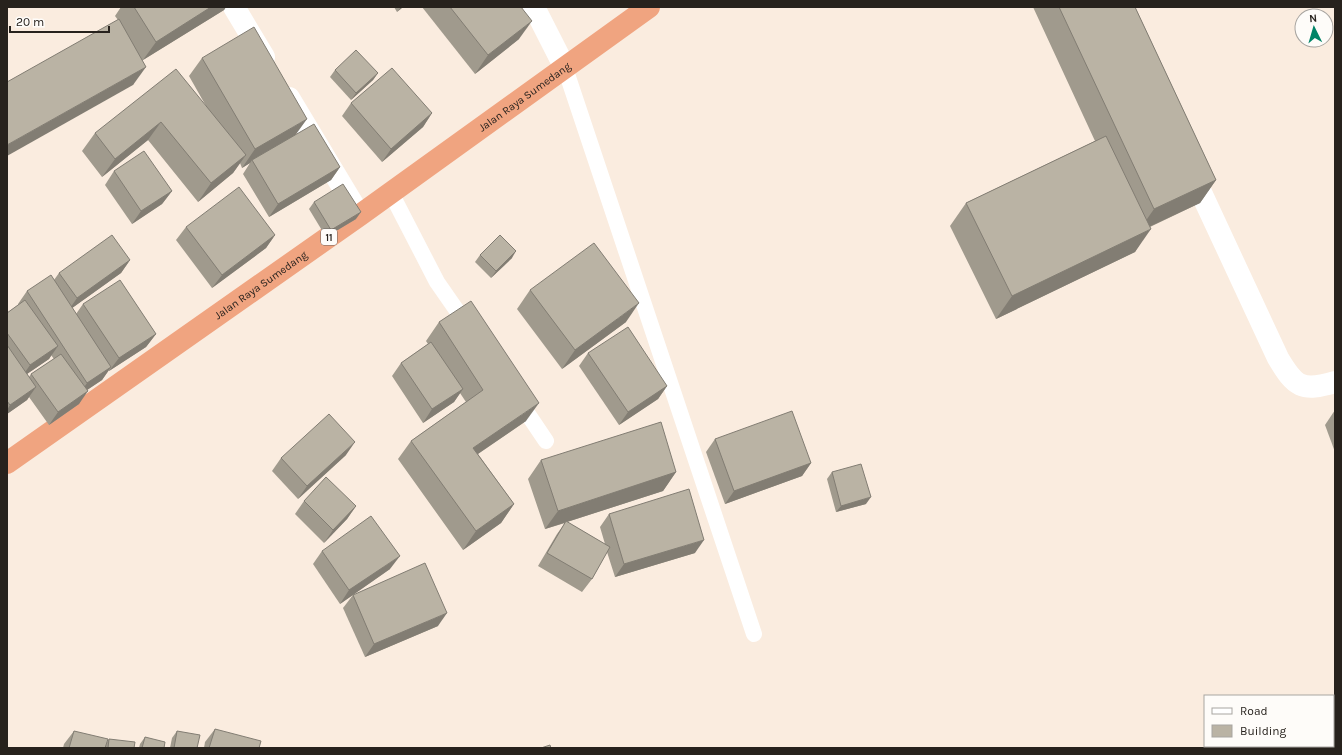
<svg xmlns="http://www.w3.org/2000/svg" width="1342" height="755" viewBox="0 0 1342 755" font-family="Karla,sans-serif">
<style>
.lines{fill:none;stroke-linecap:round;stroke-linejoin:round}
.service{stroke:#fff;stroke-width:16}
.minor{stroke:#fff;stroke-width:22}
.trunk{stroke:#f0a480;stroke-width:22}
.wall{fill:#a09a8d;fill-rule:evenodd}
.shaded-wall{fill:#827d73}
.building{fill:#bab3a4;stroke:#827d73}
.labels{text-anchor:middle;stroke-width:3;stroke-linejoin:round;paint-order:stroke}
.shield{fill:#fefcf9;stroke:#68635f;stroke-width:1}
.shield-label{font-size:10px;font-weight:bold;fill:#27221d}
.street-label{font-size:11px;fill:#27221d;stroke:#fefcf9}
</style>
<rect width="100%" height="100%" fill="#faecdf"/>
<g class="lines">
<g class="service">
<polyline points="565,68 754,634"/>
<polyline points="391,193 437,282 469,328"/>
<polyline points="517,398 546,441"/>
</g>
<g class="minor">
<polyline points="234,7 264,57"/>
<polyline points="534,7 565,68"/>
<polyline points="289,98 357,211"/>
<path d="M 1191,171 L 1278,358 C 1295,387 1302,392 1335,382"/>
</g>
<path class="trunk" id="s1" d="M 7,463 L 360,215 L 649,7"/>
</g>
<g class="wall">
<polygon points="121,7 226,7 224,10 143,60 133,85 118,20 115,16"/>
<polygon points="394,7 403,7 397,12"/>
<polygon points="422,7 521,7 519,39 475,74"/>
<polygon points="1033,7 1135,7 1216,180 1200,203 1150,227 1135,252 996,319 950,226 966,203 1095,141"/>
<polygon points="202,58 296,135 340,167 331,180 269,217 243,174 250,163 242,168 240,163 233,173 198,202 148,140 102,177 82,151 95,133 206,106 189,76"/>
<polygon points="335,70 378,73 373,80 351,100 330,77"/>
<polygon points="351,103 432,113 423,127 382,162 342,116"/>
<polygon points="114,171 172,191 162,204 132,224 105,185"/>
<polygon points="314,202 356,219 326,237 309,209"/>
<polygon points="186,227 275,235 266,248 212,288 176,240"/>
<polygon points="480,255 512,258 491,278 475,262"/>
<path d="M 130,260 L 121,273 L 72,308 L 76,314 L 83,304 L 156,334 L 146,347 L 109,371 L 109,370 L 102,380 L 87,390 L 79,404 L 49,425 L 29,397 L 27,400 L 7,414 L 7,313 L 18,305 L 18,304 L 27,291 L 54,280 L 59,273 ZM 51,355 L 54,359 L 31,374 L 29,377 L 27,374 L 49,359 Z"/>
<polygon points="530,290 626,322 562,369 517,309"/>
<polygon points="439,322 526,421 478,454 514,504 501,523 463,550 398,459 411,441 466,402 460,393 454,402 423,423 392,376 401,363 428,344 426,341"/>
<polygon points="588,353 667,386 658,399 619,425 579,366"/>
<polygon points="1335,410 1335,452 1325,425"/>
<polygon points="715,439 811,463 802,476 725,504 706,452"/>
<polygon points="346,455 298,499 272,471 281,458"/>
<polygon points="541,460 676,472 663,491 567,522 605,544 600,527 609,514 695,553 615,577 607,552 592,579 582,592 538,566 557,534 565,523 545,529 528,479"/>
<polygon points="832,472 866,504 836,512 827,479"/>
<polygon points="304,501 356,506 347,519 324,543 295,514"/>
<polygon points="322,551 390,569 340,604 313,564"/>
<polygon points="353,595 438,626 365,657 343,608"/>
<polygon points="215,729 259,748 204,748 205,742"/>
<polygon points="74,731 107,742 109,739 134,748 63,748 64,744"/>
<polygon points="177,731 197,748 170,748 172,738"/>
<polygon points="145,737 164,748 139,748 140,744"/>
</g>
<g class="shaded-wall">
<polygon points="211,7 226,7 224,10 143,60 156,42"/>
<polygon points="401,7 403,7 397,12"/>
<polygon points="532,21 519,39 475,74 488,55"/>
<polygon points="146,67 133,85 7,156 7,145"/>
<polygon points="378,73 373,80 351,100 356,93"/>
<polygon points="432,113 423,127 382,162 391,149"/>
<polygon points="307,119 294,137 252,160 250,163 242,168 255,149"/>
<polygon points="161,122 148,140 102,177 115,159"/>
<polygon points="246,155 233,173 198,202 211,183"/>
<polygon points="340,167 331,180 269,217 278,204"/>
<polygon points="1216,180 1200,203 1138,232 1154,209"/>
<polygon points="172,191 162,204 132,224 141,211"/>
<polygon points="361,212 356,219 326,237 331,230"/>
<polygon points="1151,229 1135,252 996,319 1012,296"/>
<polygon points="275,235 266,248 212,288 222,275"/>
<polygon points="516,251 512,258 491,278 496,271"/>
<polygon points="130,260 121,273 68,311 77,298"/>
<polygon points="639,303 626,322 562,369 575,350"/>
<polygon points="156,334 146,347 109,371 119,358"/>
<polygon points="58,346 49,359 21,378 30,365"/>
<polygon points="111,367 102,380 78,396 87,383"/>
<polygon points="667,386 658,399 619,425 628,412"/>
<polygon points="36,387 27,400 7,414 7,410 10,405"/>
<polygon points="463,389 454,402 423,423 432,409"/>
<polygon points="88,391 79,404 49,425 58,412"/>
<polygon points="539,403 526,421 460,466 473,448"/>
<polygon points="355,442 346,455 298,499 307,486"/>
<polygon points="811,463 802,476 725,504 734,491"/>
<polygon points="676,472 663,491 545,529 558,511"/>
<polygon points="871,497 866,504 836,512 841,506"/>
<polygon points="514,504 501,523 463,550 476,531"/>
<polygon points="356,506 347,519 324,543 333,530"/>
<polygon points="704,540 695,553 615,577 624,564"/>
<polygon points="400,556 390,569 340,604 349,590"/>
<polygon points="447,613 438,626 365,657 374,644"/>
</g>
<g class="building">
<polygon points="134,7 211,7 156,42"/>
<polygon points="450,7 521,7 532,21 488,55"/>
<polygon points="1059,7 1135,7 1216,180 1154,209"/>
<polygon points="119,19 146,67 7,145 7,82"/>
<polygon points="254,27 307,119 255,149 202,58"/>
<polygon points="356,50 378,73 356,93 335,70"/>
<polygon points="392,68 432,113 391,149 351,103"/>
<polygon points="176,69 246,155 211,183 161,122 115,159 95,133"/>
<polygon points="314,124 340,167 278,204 252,160"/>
<polygon points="1106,136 1151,229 1012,296 966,203"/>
<polygon points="144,151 172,191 141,211 114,171"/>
<polygon points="343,184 361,212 331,230 314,202"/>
<polygon points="239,187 275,235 222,275 186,227"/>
<polygon points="112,235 130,260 77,298 59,273"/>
<polygon points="500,235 516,251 496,271 480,255"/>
<polygon points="594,243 639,303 575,350 530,290"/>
<polygon points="51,275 111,367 87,383 27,291"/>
<polygon points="120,280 156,334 119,358 83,304"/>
<polygon points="25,300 58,346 30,365 7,333 7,313"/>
<polygon points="471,301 539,403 473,448 514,504 476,531 411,441 483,390 439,322"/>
<polygon points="628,327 667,386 628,412 588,353"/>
<polygon points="431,342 463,389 432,409 401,363"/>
<polygon points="7,345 36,387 10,405 7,401"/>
<polygon points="61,354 88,391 58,412 31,374"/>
<polygon points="792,411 811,463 734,491 715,439"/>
<polygon points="329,414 355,442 307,486 281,458"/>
<polygon points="661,422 676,472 558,511 541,460"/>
<polygon points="861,464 871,497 841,506 832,472"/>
<polygon points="326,477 356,506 333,530 304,501"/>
<polygon points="689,489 704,540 624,564 609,514"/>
<polygon points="371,516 400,556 349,590 322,551"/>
<polygon points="566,521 610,547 592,579 547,553"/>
<polygon points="425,563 447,613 374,644 353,595"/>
<polygon points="215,729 261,741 259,748 209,748"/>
<polygon points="74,731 108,739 105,748 69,748"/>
<polygon points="177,731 200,735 197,748 174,748"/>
<polygon points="145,737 165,742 164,748 142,748"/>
<polygon points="109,739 135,742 134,748 108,748"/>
<polygon points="550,745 551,748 541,748"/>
</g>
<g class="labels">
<rect class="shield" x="321" y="229" width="16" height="16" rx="3"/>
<g class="shield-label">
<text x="329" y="241">11</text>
</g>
<g class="street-label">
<text dy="4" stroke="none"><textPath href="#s1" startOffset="634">Jalan Raya Sumedang</textPath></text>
<text dy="4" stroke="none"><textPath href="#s1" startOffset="310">Jalan Raya Sumedang</textPath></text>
</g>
</g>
<rect width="1342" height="755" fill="none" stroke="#27221d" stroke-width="16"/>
<rect x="1204" y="695" width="130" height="52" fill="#fefcf9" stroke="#a8a5a1"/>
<rect x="1212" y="708" width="20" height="6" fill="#ffffff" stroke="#a8a5a1"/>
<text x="1240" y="715" font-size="12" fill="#27221d">Road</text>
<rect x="1212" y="725" width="20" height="12" fill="#bab3a4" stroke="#a8a5a1"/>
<text x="1240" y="735" font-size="12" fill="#27221d">Building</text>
<g transform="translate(1314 28) rotate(355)"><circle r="19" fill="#fefcf9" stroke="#a8a5a1"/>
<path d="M0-3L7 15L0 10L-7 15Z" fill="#008467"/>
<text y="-6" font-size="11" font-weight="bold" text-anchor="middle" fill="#27221d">N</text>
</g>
<path d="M10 26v6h99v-6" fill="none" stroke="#27221d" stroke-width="2"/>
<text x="16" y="26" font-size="12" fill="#27221d" stroke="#fefcf9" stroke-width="3" paint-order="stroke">20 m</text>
</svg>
